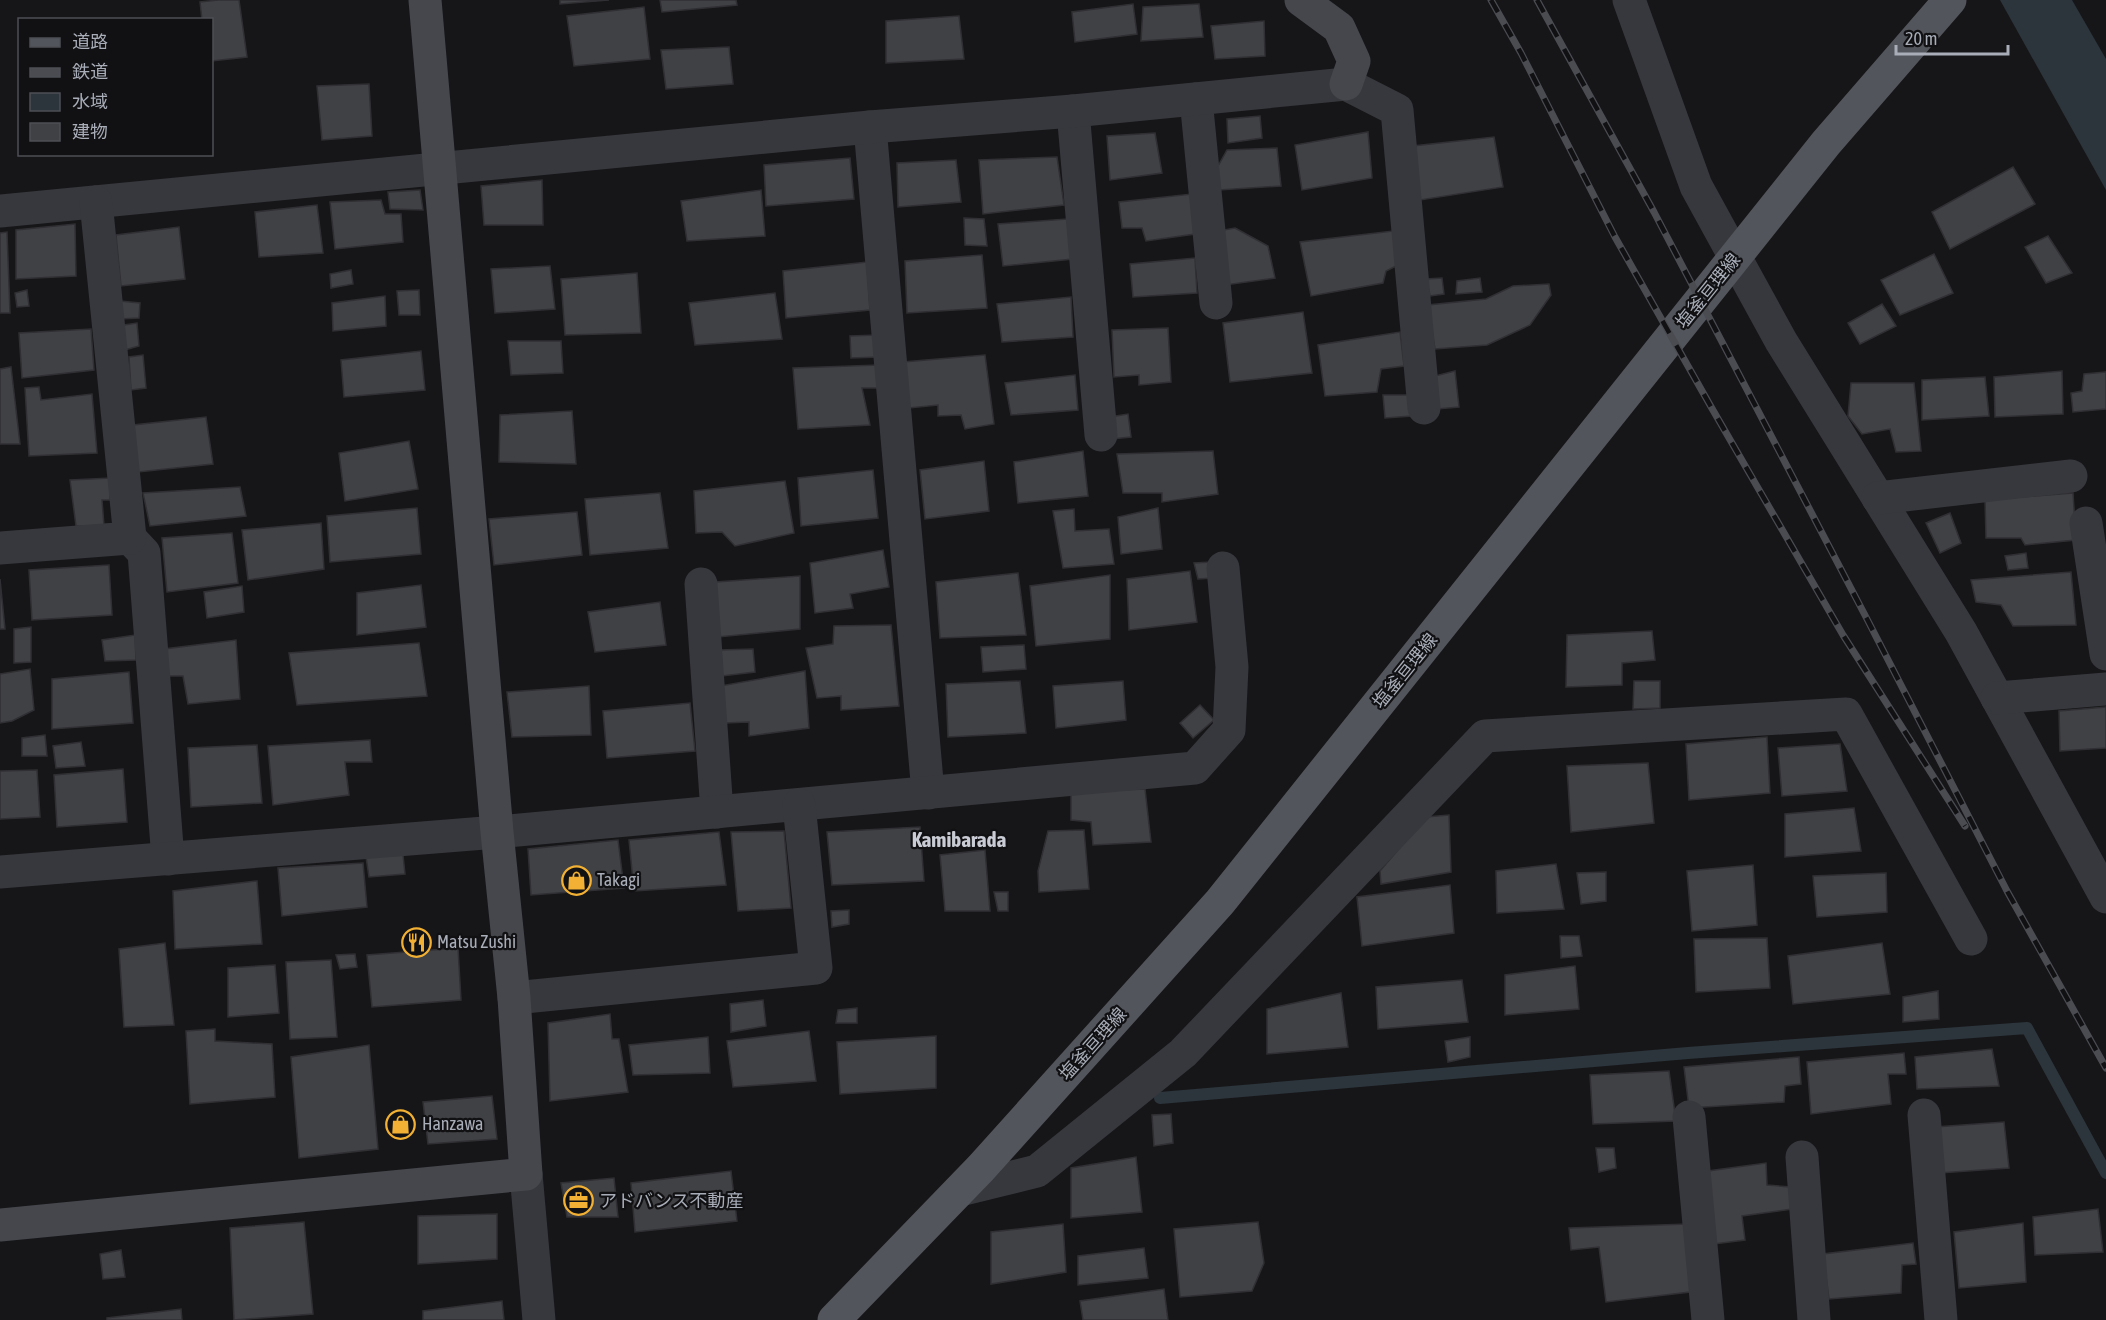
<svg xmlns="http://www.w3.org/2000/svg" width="2106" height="1320" viewBox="0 0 2106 1320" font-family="'Asap Condensed','Noto Sans JP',sans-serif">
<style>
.water{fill:#2c353c}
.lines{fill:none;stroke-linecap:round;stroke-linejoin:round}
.stream{stroke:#2c353c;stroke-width:12}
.building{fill:#404145;stroke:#303034;stroke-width:1.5}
.street{stroke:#37383d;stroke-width:33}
.secondary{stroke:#45474d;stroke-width:33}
.primary{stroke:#53555c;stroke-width:33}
.rail-casing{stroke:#4a4c52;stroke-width:7}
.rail{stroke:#111113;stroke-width:4.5;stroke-dasharray:14;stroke-linecap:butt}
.labels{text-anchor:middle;stroke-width:4.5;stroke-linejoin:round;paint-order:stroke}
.street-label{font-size:18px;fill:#a8adb8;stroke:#111113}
.poi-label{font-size:18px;fill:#a8adb8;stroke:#111113;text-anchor:start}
.quarter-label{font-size:21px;font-weight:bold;fill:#c9ccd4;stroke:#111113}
</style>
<rect width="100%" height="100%" fill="#161618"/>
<polygon class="water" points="2000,0 2072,0 2106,59 2106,190"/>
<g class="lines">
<polyline class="stream" points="1160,1098 1688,1053 2027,1028 2106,1173"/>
</g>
<g class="building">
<polygon points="218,0 239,0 247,57 212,61 212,20 202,20 200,2"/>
<polygon points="560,0 609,0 560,4"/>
<polygon points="660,0 736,0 737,5 662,12"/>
<polygon points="1133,4 1137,34 1075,42 1072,12"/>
<polygon points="1199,4 1203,37 1141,41 1143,7"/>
<polygon points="644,7 650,59 574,66 567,16"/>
<polygon points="959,16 964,59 886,63 886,21"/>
<polygon points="1264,21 1265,56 1215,59 1211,26"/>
<polygon points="729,47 733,84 666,89 661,50"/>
<polygon points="369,84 372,136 322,140 317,86"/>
<polygon points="1260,116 1262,138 1228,143 1227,119"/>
<polygon points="1368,132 1372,178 1302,190 1295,145"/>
<polygon points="1155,133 1162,173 1110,180 1107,136"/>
<polygon points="1494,137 1503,187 1420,200 1413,146"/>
<polygon points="1277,148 1281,186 1219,190 1217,168 1227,150"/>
<polygon points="1057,157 1064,205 983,214 979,160"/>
<polygon points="850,158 854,199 766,206 764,165"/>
<polygon points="956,160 961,202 898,207 897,163"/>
<polygon points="2013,167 2035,204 1950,249 1932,212"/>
<polygon points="542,180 543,225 484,225 481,186"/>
<polygon points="420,190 423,210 390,209 388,192"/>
<polygon points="761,190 765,236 687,241 681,201"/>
<polygon points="1192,194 1195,234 1146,241 1142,228 1122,228 1119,202"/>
<polygon points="381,200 385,214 401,214 403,242 335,249 330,202"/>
<polygon points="317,205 323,253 259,257 255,212"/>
<polygon points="964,218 984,219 987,246 965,245"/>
<polygon points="1067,219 1073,259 1003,266 998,224"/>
<polygon points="75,224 76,276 16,279 16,230"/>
<polygon points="179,227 185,279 121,286 116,235"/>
<polygon points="1235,228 1268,246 1275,278 1225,285 1218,231"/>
<polygon points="1393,231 1400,264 1386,271 1383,283 1311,296 1300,242"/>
<polygon points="7,232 10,313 0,313 0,233"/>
<polygon points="2048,236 2072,273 2046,283 2025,247"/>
<polygon points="1934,254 1953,293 1900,315 1881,280"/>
<polygon points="982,255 987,308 907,313 905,261"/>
<polygon points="1195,258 1197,293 1133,297 1130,264"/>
<polygon points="867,262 870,310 786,318 783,271"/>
<polygon points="550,266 555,309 495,313 491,269"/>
<polygon points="351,270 353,284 331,288 330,274"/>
<polygon points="637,273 641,333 565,335 561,279"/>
<polygon points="1442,278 1444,294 1430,296 1426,279"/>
<polygon points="1480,278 1482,292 1456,294 1457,281"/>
<polygon points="1549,284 1551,295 1530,325 1487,345 1435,349 1428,305 1486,299 1513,286"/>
<polygon points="27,290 29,306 17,307 15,293"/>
<polygon points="419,290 420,315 399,315 397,291"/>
<polygon points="775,293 782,339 695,345 689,303"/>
<polygon points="385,296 386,326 333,331 332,303"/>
<polygon points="1071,297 1073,337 1002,342 997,304"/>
<polygon points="120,301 140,303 139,318 119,319"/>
<polygon points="1882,304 1896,326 1860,344 1848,323"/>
<polygon points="1303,312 1312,373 1230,382 1223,323"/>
<polygon points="137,323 139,346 121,351 117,326"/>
<polygon points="1168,328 1171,382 1139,385 1139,375 1114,377 1112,330"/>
<polygon points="91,329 94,370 22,378 19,333"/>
<polygon points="1400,332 1404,366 1381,369 1377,392 1325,396 1318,345"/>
<polygon points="878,335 880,357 851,358 850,336"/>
<polygon points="508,341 561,341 563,373 511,375"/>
<polygon points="421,351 425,390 344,397 341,360"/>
<polygon points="143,355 146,388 131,390 129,357"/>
<polygon points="985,355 994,424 965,429 961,415 938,416 938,405 909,408 903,362"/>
<polygon points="879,365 880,388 862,388 870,425 798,429 793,368"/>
<polygon points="11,367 20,444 0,444 0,369"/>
<polygon points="1455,371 1459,407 1437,409 1435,376"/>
<polygon points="2062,371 2063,414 1995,417 1994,377"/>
<polygon points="2106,372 2106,409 2073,412 2071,393 2082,391 2084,374"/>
<polygon points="1075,375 1078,410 1011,415 1005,383"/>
<polygon points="1985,377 1989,416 1922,420 1922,380"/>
<polygon points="1851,383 1914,383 1921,451 1896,452 1890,429 1862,434 1848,416"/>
<polygon points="39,387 41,400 92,394 97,453 29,456 25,388"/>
<polygon points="1383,395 1409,395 1412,416 1385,418"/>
<polygon points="572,411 576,464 499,462 500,415"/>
<polygon points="1128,414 1131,437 1112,439 1110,417"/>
<polygon points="206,417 213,464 138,472 133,425"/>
<polygon points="409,441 418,489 345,501 339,453"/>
<polygon points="1083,451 1088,496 1018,503 1014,462"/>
<polygon points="1213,451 1218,494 1162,502 1162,493 1123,493 1117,454"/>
<polygon points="984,461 989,511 925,519 920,470"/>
<polygon points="873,470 878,518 801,526 798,478"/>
<polygon points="111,478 110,500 102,500 104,526 76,526 70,480"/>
<polygon points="785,481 794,533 735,546 722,532 696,533 694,491"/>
<polygon points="240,487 246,516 150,526 143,493"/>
<polygon points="660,493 668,548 590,555 585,499"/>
<polygon points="2073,493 2076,540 2025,545 2021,538 1986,538 1985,500"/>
<polygon points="417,508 421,554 330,562 327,516"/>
<polygon points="1158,508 1162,549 1121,554 1118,517"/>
<polygon points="1074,509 1075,531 1109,529 1114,564 1063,568 1053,511"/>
<polygon points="577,512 582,555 494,565 489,519"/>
<polygon points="1950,513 1961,543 1940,553 1926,523"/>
<polygon points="321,523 324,569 248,580 242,530"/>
<polygon points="232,533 238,583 167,592 162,538"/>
<polygon points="883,550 889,587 850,594 853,608 815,613 810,563"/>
<polygon points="2026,553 2028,568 2008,570 2005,556"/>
<polygon points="1211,562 1213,578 1198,579 1194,563"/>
<polygon points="109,565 112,615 32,620 29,570"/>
<polygon points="1190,571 1197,622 1129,630 1127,579"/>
<polygon points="2071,572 2076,625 2013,626 2001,605 1976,602 1971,580"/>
<polygon points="1018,573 1026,635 940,638 936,582"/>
<polygon points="1110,575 1110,639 1036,646 1030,586"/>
<polygon points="800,576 800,629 718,637 716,582"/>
<polygon points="0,579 5,629 0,629"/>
<polygon points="421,585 426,627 357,635 357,593"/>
<polygon points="242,586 244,612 207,618 204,592"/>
<polygon points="660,602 666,645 595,652 588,612"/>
<polygon points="891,625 899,706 841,710 841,696 817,698 806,648 833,644 834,626"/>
<polygon points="31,627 31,662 14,663 14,629"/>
<polygon points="1652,631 1655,660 1622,663 1622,685 1566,687 1567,635"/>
<polygon points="135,635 136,660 105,661 102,640"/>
<polygon points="236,640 240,699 188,704 183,676 169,676 164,649"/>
<polygon points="419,643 427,696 297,705 289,653"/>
<polygon points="1024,645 1026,669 983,672 981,647"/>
<polygon points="753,649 755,672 722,676 719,650"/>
<polygon points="30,669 34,710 12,721 0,723 0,674"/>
<polygon points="805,671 809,728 749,736 749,722 725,723 720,686"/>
<polygon points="129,672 133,723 52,729 52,679"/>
<polygon points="1020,681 1026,733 948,737 946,684"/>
<polygon points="1123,681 1126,720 1056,728 1053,686"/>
<polygon points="1634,681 1660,681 1660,708 1633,709"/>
<polygon points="589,686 591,735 512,737 507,692"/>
<polygon points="690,703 695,751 607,758 603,711"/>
<polygon points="1200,705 1214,720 1193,738 1180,723"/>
<polygon points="2106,707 2106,748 2060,751 2059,711"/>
<polygon points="45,735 47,756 22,756 22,738"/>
<polygon points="1767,737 1770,793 1689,800 1686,744"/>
<polygon points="370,740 372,762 345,762 349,795 273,805 268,746"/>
<polygon points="81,742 85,766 56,768 53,746"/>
<polygon points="1840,744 1847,791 1782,796 1778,748"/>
<polygon points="257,745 262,803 191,807 188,748"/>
<polygon points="1648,763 1654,823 1571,832 1567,766"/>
<polygon points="123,769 127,822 57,827 54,775"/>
<polygon points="37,770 40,817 0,819 0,771"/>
<polygon points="1145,789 1151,842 1093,845 1091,822 1071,820 1071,792"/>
<polygon points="1854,808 1861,851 1785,857 1785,814"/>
<polygon points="1449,815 1451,872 1381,884 1380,871 1426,817"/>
<polygon points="920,827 924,881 832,885 827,832"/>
<polygon points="1084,830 1089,889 1039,892 1038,871 1048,831"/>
<polygon points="784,831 791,908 738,911 731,832"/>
<polygon points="719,832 726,885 634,891 629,840"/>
<polygon points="618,840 624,888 531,895 528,849"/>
<polygon points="985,850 990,911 945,911 940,855"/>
<polygon points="403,855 405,874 369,877 366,857"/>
<polygon points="363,863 367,907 282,916 278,868"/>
<polygon points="1556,864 1564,909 1497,913 1496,871"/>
<polygon points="1753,865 1757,925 1692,931 1687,871"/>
<polygon points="1606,872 1606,901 1581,904 1577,873"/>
<polygon points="1886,873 1887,912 1817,917 1813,876"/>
<polygon points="257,881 262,944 175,949 173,891"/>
<polygon points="1450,885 1454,933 1362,946 1357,897"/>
<polygon points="994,892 1008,892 1008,911 998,911"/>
<polygon points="849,910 849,924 832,927 831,911"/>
<polygon points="1560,936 1579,936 1582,956 1561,958"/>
<polygon points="1767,938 1770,988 1696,992 1694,939"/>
<polygon points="165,943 174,1025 124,1027 119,949"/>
<polygon points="1882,943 1890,994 1793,1004 1788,956"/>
<polygon points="458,948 461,1000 372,1007 367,955"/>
<polygon points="355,954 357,967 340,969 336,955"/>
<polygon points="331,960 337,1037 290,1039 286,962"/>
<polygon points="275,965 279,1013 228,1017 228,968"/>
<polygon points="1575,966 1579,1009 1505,1015 1505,975"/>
<polygon points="1462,980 1468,1022 1378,1029 1376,987"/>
<polygon points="1938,991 1939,1019 1903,1022 1903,997"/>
<polygon points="1341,993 1348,1047 1267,1054 1267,1009"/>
<polygon points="763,1000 766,1026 731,1032 730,1004"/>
<polygon points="857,1008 857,1023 836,1023 838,1010"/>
<polygon points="610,1014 612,1039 619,1039 628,1092 550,1101 548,1023"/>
<polygon points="215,1029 215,1041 272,1044 275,1097 190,1104 186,1031"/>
<polygon points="809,1031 816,1081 733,1087 727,1041"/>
<polygon points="936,1036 936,1088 840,1094 837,1042"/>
<polygon points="708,1037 710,1073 633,1075 629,1045"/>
<polygon points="1470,1037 1470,1057 1448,1062 1445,1041"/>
<polygon points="369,1045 378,1149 299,1158 291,1057"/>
<polygon points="1992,1049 1999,1086 1917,1089 1915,1057"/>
<polygon points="1904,1053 1906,1074 1888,1074 1891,1104 1811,1114 1807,1062"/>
<polygon points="1799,1057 1801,1084 1785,1086 1784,1102 1689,1108 1684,1067"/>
<polygon points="1669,1071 1676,1121 1593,1124 1590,1075"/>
<polygon points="492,1096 497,1139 428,1144 423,1102"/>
<polygon points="1171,1114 1173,1143 1154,1146 1152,1115"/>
<polygon points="2004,1122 2009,1168 1940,1173 1935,1127"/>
<polygon points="1596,1148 1614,1148 1616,1168 1599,1172"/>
<polygon points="1136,1157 1142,1212 1071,1218 1071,1168"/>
<polygon points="1766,1163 1767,1185 1791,1187 1792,1209 1742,1216 1745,1240 1714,1244 1708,1171"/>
<polygon points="731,1171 737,1221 635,1232 631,1183"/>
<polygon points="614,1178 618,1217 567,1217 561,1183"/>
<polygon points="2098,1209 2103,1252 2035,1255 2033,1217"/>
<polygon points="497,1214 497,1259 418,1264 418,1216"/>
<polygon points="304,1222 313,1314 234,1320 230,1228"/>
<polygon points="1258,1222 1264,1263 1252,1291 1180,1297 1174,1229"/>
<polygon points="2023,1223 2026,1282 1959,1288 1954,1232"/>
<polygon points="1063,1224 1066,1272 991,1284 991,1232"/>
<polygon points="1688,1224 1690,1292 1606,1302 1599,1247 1571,1250 1569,1228"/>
<polygon points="1913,1243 1916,1264 1902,1265 1901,1293 1829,1299 1823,1254"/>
<polygon points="1144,1248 1148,1278 1078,1285 1078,1256"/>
<polygon points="121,1250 125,1277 103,1279 100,1254"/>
<polygon points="1164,1289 1168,1320 1083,1320 1080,1301"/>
<polygon points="502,1301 504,1320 423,1320 423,1311"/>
<polygon points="181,1309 182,1320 107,1320 107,1318"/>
</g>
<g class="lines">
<g class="street">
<polyline points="1629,0 1696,186 1781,341 1961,632 2106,897"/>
<polyline points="1196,99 1216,303"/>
<polyline points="1073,111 1101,435"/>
<polyline points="870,127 928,793"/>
<polyline points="0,211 870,127 1073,111 1346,84 1397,110 1424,408"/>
<polyline points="1878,498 2071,476"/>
<polyline points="2086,523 2106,654"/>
<polyline points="130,538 144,553 168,859"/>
<polyline points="0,548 130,538 96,202"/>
<polyline points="701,584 717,812"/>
<polyline points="1997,698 2106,689"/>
<polyline points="0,872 497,832 1195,768 1229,730 1232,667 1223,568"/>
<polyline points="514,998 816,968 799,805"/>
<polyline points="1924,1115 1941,1320"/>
<polyline points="1689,1117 1708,1320"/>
<polyline points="1802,1157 1814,1320"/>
<polyline points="526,1174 539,1320"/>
<polyline points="960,1190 1037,1171 1183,1053 1485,736 1846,714 1971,939"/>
</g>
<g class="secondary">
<polyline points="1301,0 1339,28 1354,61 1346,84"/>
<polyline points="0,1225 526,1174 514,998 497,832 425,0"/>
</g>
<polyline class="primary" points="834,1320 981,1168 1220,902 1826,143 1950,0"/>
<defs>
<g id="rail">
<polyline points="1491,0 1521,53 1615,237 1710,405 1843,635 1965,826"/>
<polyline points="1537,0 1654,212 1867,619 2007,891 2106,1068"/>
</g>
</defs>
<use href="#rail" class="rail-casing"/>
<use href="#rail" class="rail"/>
</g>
<defs>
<symbol id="shop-ring" viewBox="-11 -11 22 22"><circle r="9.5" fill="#111113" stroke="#f2b134" stroke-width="1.5"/><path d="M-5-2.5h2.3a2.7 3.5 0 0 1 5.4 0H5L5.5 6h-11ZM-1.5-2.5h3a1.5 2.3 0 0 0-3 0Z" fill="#f2b134"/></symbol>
<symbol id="restaurant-ring" viewBox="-11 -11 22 22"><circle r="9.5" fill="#111113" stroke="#f2b134" stroke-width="1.5"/><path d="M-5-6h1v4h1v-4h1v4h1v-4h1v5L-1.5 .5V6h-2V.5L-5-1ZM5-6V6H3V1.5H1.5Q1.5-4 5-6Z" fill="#f2b134"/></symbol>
<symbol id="office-ring" viewBox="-11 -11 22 22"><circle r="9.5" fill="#111113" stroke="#f2b134" stroke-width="1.5"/><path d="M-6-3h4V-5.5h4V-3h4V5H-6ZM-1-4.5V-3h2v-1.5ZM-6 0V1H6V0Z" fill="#f2b134"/></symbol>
</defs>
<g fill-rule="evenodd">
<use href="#shop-ring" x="560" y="864" width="33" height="33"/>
<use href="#restaurant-ring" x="400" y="926" width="33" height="33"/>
<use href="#shop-ring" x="384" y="1108" width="33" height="33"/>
<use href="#office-ring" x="562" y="1184" width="33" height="33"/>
</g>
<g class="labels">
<g class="street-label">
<text transform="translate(1708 291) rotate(-51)" y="6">塩釜亘理線</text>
<text transform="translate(1405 671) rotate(-51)" y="6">塩釜亘理線</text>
<text transform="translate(1093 1044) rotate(-48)" y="6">塩釜亘理線</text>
</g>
<g class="poi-label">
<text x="597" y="886">Takagi</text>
<text x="437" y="948">Matsu Zushi</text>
<text x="422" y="1130">Hanzawa</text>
<text x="599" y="1207">アドバンス不動産</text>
</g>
<g class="quarter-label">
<text x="959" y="847">Kamibarada</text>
</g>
</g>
<rect x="18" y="18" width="195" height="138" fill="#111113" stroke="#4d4f55" stroke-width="1.5"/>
<rect x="30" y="38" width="30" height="9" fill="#53555c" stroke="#4d4f55" stroke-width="1.5"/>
<text x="72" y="48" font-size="18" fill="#a8adb8">道路</text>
<rect x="30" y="68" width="30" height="9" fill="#4a4c52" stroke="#4d4f55" stroke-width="1.5"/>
<text x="72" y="78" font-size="18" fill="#a8adb8">鉄道</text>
<rect x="30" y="93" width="30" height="18" fill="#2c353c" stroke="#4d4f55" stroke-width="1.5"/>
<text x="72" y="108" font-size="18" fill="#a8adb8">水域</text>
<rect x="30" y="123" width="30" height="18" fill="#404145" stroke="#4d4f55" stroke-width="1.5"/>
<text x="72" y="138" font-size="18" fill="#a8adb8">建物</text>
<path d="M1896 45v9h112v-9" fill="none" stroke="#a8adb8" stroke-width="3"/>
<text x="1905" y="45" font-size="18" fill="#a8adb8" stroke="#111113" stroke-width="4.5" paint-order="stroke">20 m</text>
</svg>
